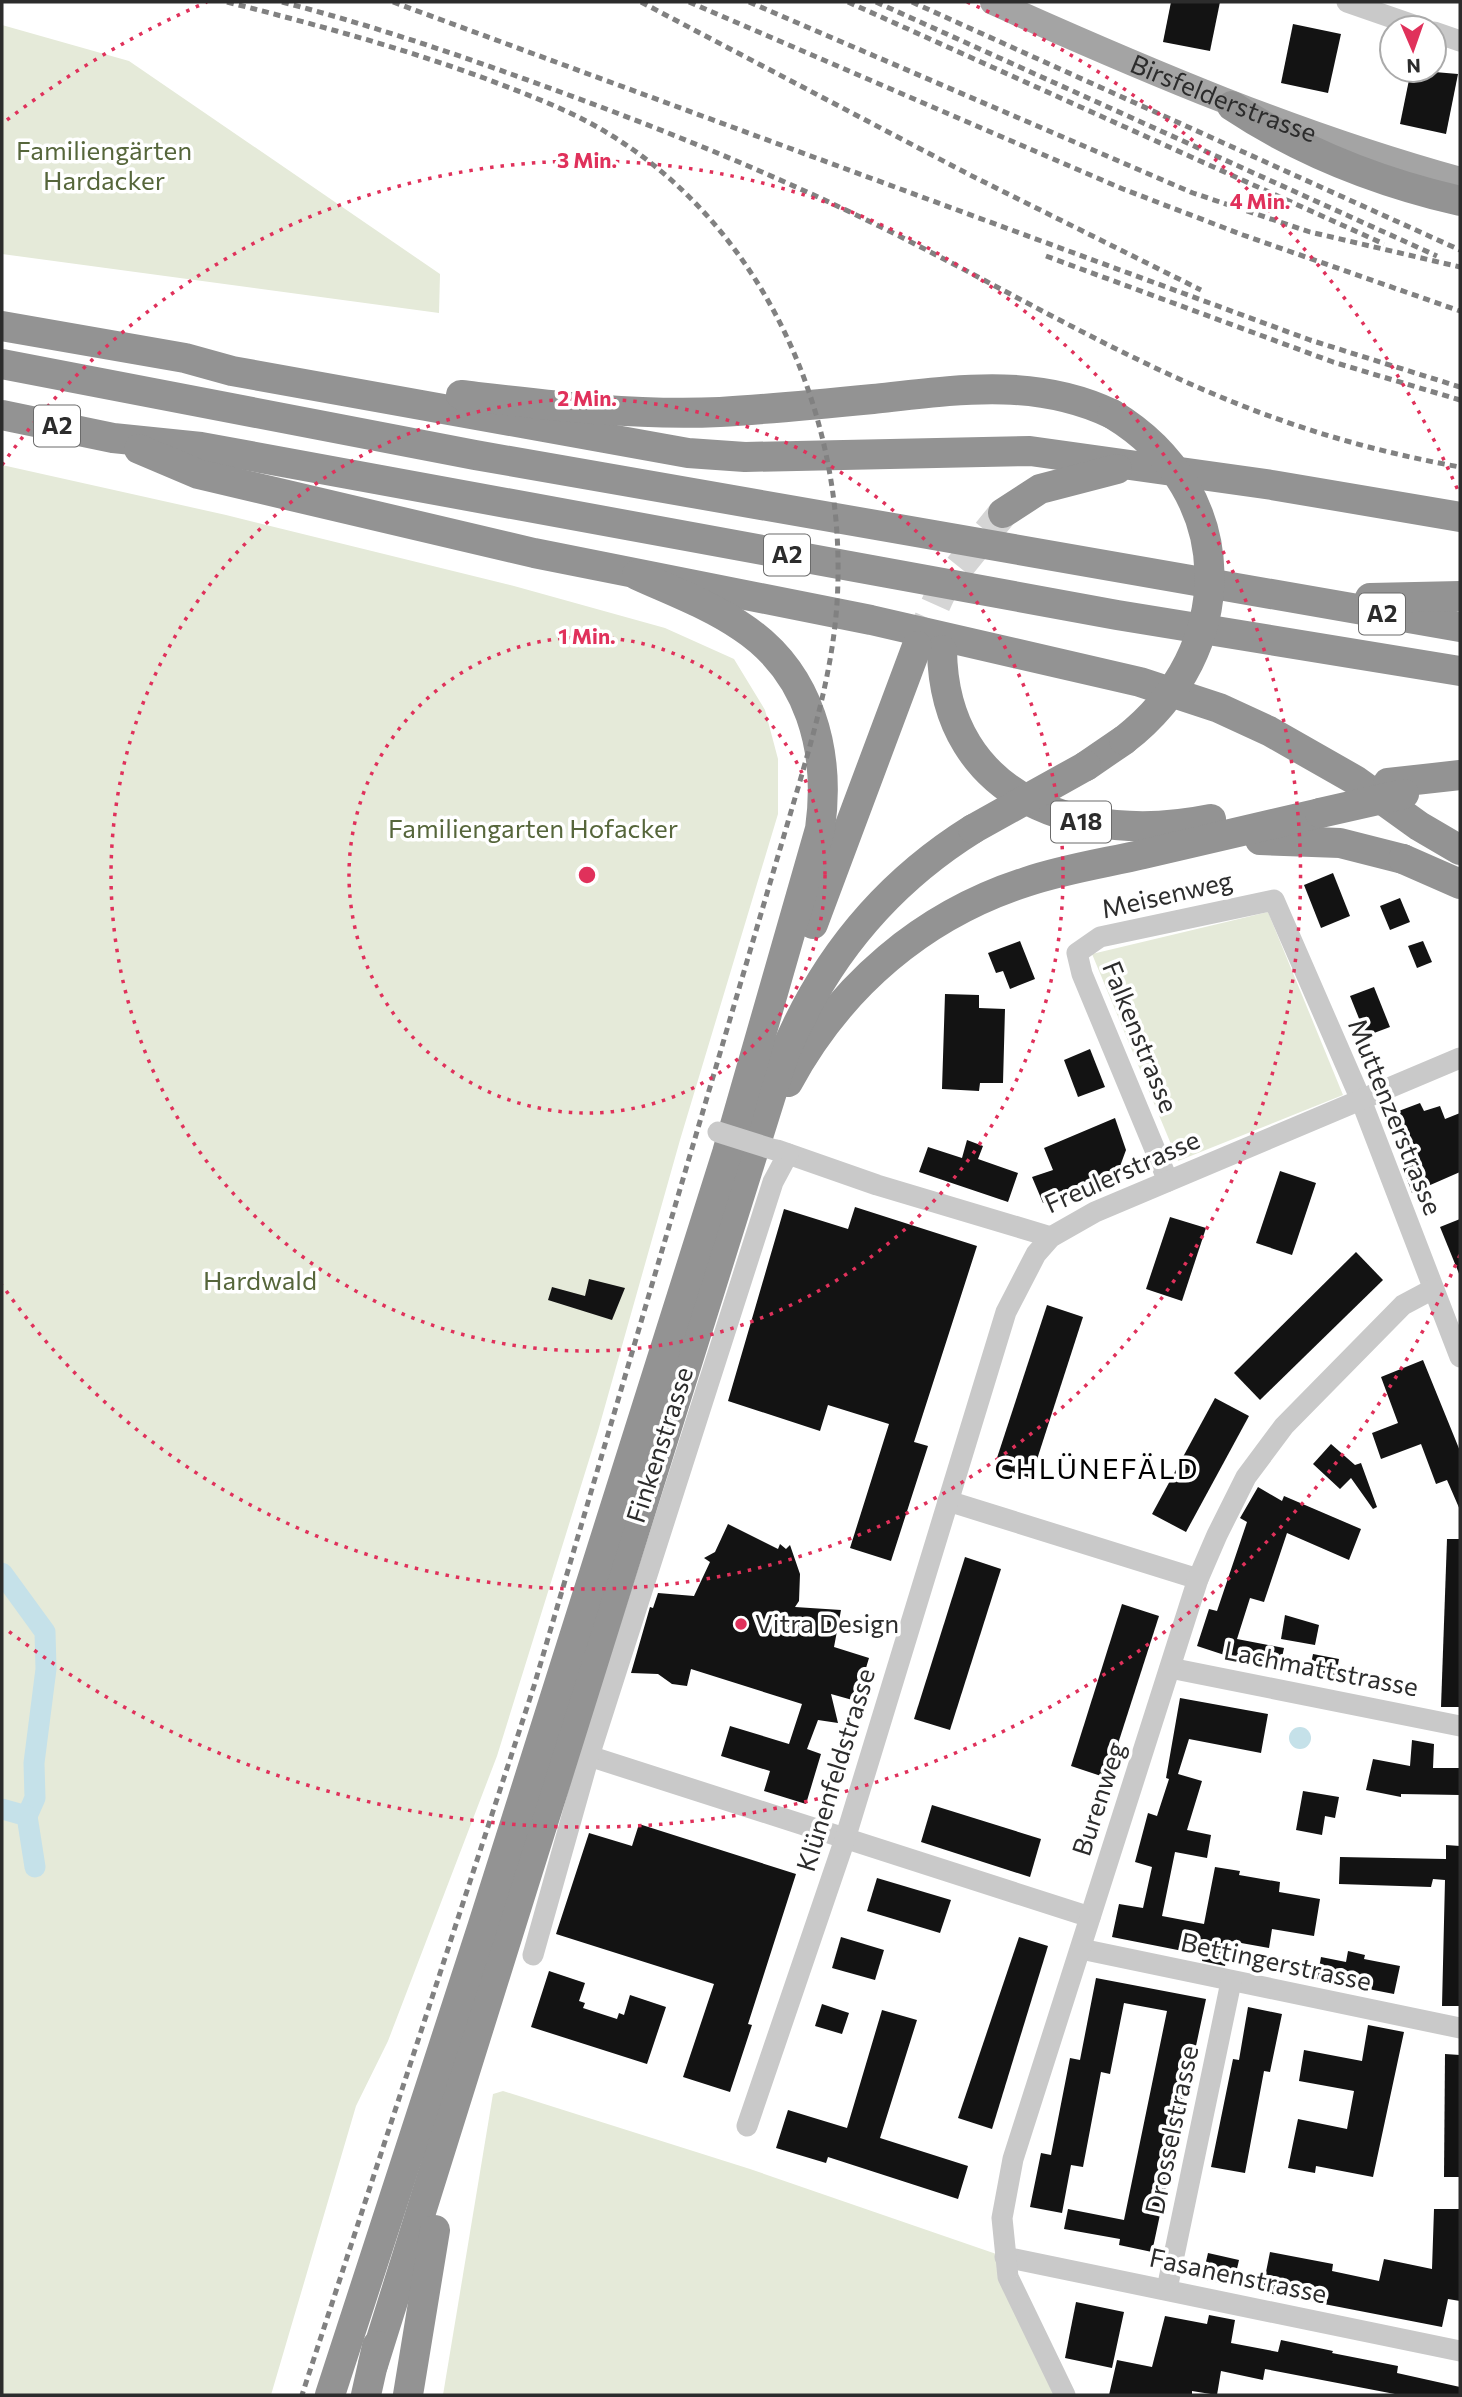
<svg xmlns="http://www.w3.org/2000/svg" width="1462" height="2397" viewBox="0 0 1462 2397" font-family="Commissioner,sans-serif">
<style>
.green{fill:#e5ead9}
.water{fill:#c5e1e9}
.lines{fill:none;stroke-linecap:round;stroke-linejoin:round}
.canal{stroke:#c5e1e9;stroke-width:21}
.building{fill:#131313}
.highway-tunnel{stroke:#d5d5d5;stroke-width:30;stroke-dasharray:30 15;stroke-linecap:butt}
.minor{stroke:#c9c9c9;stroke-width:21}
.major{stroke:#a4a4a4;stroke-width:26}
.highway{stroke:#939393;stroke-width:30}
.rail{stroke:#818181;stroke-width:5;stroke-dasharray:7 5;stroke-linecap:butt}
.minor-bridge{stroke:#c9c9c9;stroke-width:21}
.highway-bridge{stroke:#939393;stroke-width:30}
.ring{fill:none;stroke:#e0315b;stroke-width:3.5;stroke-dasharray:3.5 7}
.poi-dot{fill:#e0315b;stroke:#fff;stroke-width:2.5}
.labels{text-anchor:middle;stroke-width:7;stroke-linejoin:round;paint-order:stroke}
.shield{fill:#fff;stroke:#6b6b6b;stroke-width:2}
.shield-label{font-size:24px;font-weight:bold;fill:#2c2c2c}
.street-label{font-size:26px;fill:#2c2c2c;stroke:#fff}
.park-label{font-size:26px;fill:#56663b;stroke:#fff}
.poi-label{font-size:26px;fill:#2c2c2c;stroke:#fff;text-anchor:start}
.neighbourhood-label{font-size:28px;letter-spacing:2px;fill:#000;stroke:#fff}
.centre{fill:#e0315b;stroke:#fff;stroke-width:3.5}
.ring-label{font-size:21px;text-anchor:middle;font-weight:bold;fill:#e0315b;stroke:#fff;stroke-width:7;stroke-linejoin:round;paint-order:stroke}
</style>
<rect width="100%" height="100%" fill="#fff"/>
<g class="green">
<polygon points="2,25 129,61 440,274 439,313 2,254"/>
<polygon points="2,465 226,515 514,586 665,628 734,659 765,710 778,759 778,814 680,1140 598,1431 497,1756 388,2041 356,2106 271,2395 2,2395"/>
<polygon points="1268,912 1343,1095 1178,1161 1092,954"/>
<polygon points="503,2091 750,2169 1005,2257 1065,2395 443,2395 493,2094"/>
</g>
<circle class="water" cx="1300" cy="1738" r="11"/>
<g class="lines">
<g class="canal">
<polyline points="2,1573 45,1632 46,1669 34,1763 35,1798 27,1816"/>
<polyline points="2,1809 27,1816 35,1867"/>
</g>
</g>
<g class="building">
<polygon points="1171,2 1220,2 1210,51 1163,42"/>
<polygon points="1293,24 1341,34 1328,93 1281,83"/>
<polygon points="1411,70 1458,74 1446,134 1400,124"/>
<polygon points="1333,873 1350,916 1321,928 1304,885"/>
<polygon points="1400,898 1410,922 1390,930 1380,906"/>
<polygon points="1020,941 1035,979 1010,989 1003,971 996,973 988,953"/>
<polygon points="1423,941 1432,962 1417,968 1408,946"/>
<polygon points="1374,987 1390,1027 1366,1036 1350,996"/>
<polygon points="945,994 979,995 979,1008 1005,1009 1003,1083 980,1083 979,1091 942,1089"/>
<polygon points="1090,1049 1105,1087 1078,1097 1064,1060"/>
<polygon points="1420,1103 1424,1111 1440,1106 1445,1119 1460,1113 1460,1172 1412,1193 1403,1168 1415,1164 1396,1112"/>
<polygon points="1115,1118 1126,1150 1119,1169 1078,1185 1079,1188 1043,1203 1032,1177 1053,1170 1044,1148"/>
<polygon points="967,1140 983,1146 978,1159 1018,1173 1008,1202 919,1172 928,1147 962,1158"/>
<polygon points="1280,1171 1316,1183 1292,1255 1256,1243"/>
<polygon points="855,1207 977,1246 914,1442 928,1446 891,1561 850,1548 889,1424 828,1405 820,1431 728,1401 784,1209 848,1229"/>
<polygon points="1170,1217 1206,1228 1182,1301 1146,1289"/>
<polygon points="1460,1219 1460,1276 1440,1227"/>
<polygon points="1356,1252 1383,1280 1260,1400 1234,1373"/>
<polygon points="589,1279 625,1288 612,1320 548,1300 552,1287 585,1296"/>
<polygon points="1047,1305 1083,1317 1031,1478 994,1467"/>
<polygon points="1423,1360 1460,1451 1460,1510 1447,1480 1436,1484 1421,1444 1381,1459 1372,1433 1398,1423 1381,1377"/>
<polygon points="1215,1398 1249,1416 1186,1532 1152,1514"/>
<polygon points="1331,1444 1355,1465 1361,1463 1377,1507 1373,1509 1351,1478 1340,1489 1313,1464"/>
<polygon points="1258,1487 1282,1501 1284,1496 1361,1529 1349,1560 1287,1533 1264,1602 1250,1598 1237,1639 1284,1648 1279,1671 1252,1666 1252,1664 1197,1646 1209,1609 1217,1611 1247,1522 1240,1518"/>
<polygon points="728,1524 778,1549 780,1544 786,1549 790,1545 800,1574 799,1601 795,1607 841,1610 834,1647 869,1658 856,1701 831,1694 838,1723 818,1720 807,1749 821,1754 806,1804 764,1791 770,1771 721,1756 730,1726 789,1744 802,1704 691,1669 687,1686 672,1684 658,1674 631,1673 650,1607 653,1608 658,1593 694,1596 710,1562 704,1558 715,1552"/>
<polygon points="1447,1539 1460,1539 1460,1707 1441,1707"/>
<polygon points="965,1557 1001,1569 950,1730 914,1719"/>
<polygon points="1122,1604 1159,1616 1107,1778 1071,1766"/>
<polygon points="1285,1615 1319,1625 1315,1645 1281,1639"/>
<polygon points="1313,1654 1339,1659 1335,1678 1309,1673"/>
<polygon points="1180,1698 1268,1714 1261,1753 1189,1739 1178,1774 1202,1781 1187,1830 1211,1835 1207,1858 1175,1852 1162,1916 1204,1924 1215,1867 1240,1871 1239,1875 1280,1882 1279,1892 1320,1899 1314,1936 1272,1929 1269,1948 1230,1941 1225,1966 1202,1961 1203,1955 1112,1937 1119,1904 1143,1908 1152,1867 1135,1862 1148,1813 1157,1816 1169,1779 1166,1778"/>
<polygon points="1412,1740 1434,1744 1433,1768 1460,1768 1460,1795 1401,1794 1401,1797 1366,1790 1373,1759 1410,1766"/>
<polygon points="1303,1791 1339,1797 1335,1818 1325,1816 1322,1835 1296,1830"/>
<polygon points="932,1805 1041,1839 1030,1877 921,1842"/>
<polygon points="639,1824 796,1874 748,2024 752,2025 730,2092 683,2077 714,1984 556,1934 589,1833 632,1846"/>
<polygon points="1446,1845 1460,1846 1460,2006 1442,2006 1445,1880 1433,1879 1431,1887 1339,1884 1340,1857 1446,1859"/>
<polygon points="877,1878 951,1900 940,1933 867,1911"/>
<polygon points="841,1937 884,1950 875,1980 832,1968"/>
<polygon points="1019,1937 1048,1946 992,2129 958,2118"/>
<polygon points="1348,1951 1365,1955 1364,1959 1400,1966 1394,1994 1317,1979 1321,1957 1346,1962"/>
<polygon points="549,1971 585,1983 579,2001 585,2003 583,2008 617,2019 619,2013 624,2015 630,1995 666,2007 647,2064 531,2027"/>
<polygon points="1096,1978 1206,1999 1152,2252 1119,2245 1120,2239 1064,2229 1068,2209 1124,2220 1167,2011 1124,2003 1110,2074 1101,2072 1083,2167 1071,2165 1062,2213 1030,2207 1041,2153 1051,2155 1070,2058 1080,2060"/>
<polygon points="822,2004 849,2013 842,2034 815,2026"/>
<polygon points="1248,2007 1282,2014 1270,2072 1264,2071 1245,2173 1211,2167 1233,2059 1239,2060"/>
<polygon points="882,2010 917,2020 880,2138 968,2166 958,2199 828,2157 826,2163 776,2148 788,2110 847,2128"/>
<polygon points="1368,2025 1404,2032 1373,2177 1316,2166 1315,2173 1288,2168 1298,2119 1347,2129 1354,2091 1299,2081 1304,2050 1362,2061"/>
<polygon points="1445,2054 1460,2055 1460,2177 1444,2177"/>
<polygon points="1434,2209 1460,2209 1460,2301 1448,2299 1442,2327 1262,2292 1270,2252 1333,2264 1332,2271 1379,2281 1384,2259 1432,2269"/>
<polygon points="1208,2253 1239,2260 1233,2286 1202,2279"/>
<polygon points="1076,2302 1124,2312 1112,2368 1065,2358"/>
<polygon points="1209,2315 1235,2320 1231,2343 1278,2352 1281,2340 1333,2351 1332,2353 1398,2366 1397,2373 1460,2387 1460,2395 1400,2395 1265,2369 1263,2380 1221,2371 1217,2395 1192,2391 1192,2395 1109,2395 1117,2360 1152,2367 1165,2316 1207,2324"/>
</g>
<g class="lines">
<polyline class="highway-tunnel" points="917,646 944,586 1003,513"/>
<g class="minor">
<polyline points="1347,2 1422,28"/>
<polyline points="1434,32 1460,41"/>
<polyline points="777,1150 877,1185 1051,1237"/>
<polyline points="1168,1181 1082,974 1077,953 1100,937 1274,900 1361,1100 1460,1357"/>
<polyline points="948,1501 1198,1579"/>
<polyline points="1170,1668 1460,1726"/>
<polyline points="589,1756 1090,1917"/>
<polyline points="1081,1949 1460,2028"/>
<polyline points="533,1955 589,1756 773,1182 788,1154"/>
<polyline points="747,2126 845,1839 1006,1312 1036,1254 1051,1237 1095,1212 1460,1058"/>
<polyline points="1005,2257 1460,2351"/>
<polyline points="1167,2289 1231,1982"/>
<polyline points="1065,2395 1008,2277 1002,2218 1013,2159 1198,1579 1217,1535 1246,1477 1284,1426 1403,1305 1433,1289"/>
</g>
<path class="major" id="s1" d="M 993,2 C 1147,71 1297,135 1460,180"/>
<g class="highway">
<path d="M 1232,106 C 1301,152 1378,182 1460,201"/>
<polyline points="2,326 185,358 232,371 688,453 745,457 1030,451 1272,485 1460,517"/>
<polyline points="2,364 475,455 1460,627"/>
<path d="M 461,395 C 547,405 633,416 720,412 C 771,409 822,404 873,399 C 955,390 1035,377 1112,414"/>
<polyline points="2,415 113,438 201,447 1117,615 1460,671"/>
<polyline points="139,449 198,474 534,553 871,620 1140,682 1219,708 1269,731 1355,780 1419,826 1460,850"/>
<polyline points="1003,513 1040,489 1117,469"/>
<polyline points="1370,598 1460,596"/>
<path d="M 942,650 C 944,802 1084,845 1211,819"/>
<polyline points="1086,766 1124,740"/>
<polyline points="1388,783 1460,775"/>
<polyline points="1260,840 1340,843 1403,859"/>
<polyline points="813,924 917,646"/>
<path d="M 788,1082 C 840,986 923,915 1026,882 C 1064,869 1105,863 1144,854 C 1203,840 1262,827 1320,813"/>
<path d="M 373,2365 L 783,1057 C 822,961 885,884 973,829"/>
<path d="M 330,2395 L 482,1928 L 727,1153 L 820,829 C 831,751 810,672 742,627 C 710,605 672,591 637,575"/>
<polyline points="366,2395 377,2346"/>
<polyline points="408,2395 435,2230"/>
</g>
<g class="rail">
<path d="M 227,2 C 314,24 399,47 484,78 C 523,93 562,107 599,128 C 763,222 849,417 837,603 C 833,664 817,722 800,781 L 534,1686 L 302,2395"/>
<path d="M 282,2 C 375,26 465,57 555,90 C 665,130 773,174 879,226 C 997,284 1111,353 1233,402 C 1307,432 1382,453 1460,467"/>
<polyline points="393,2 1310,340 1460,387"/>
<polyline points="641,2 970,175 1201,290"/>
<polyline points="689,2 1123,189 1243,235 1460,311"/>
<polyline points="749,2 1193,193 1310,232 1460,267"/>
<polyline points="848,2 1384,244"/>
<polyline points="876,2 1437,256"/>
<polyline points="912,2 1460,250"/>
<polyline points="1046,256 1333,362 1460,400"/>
</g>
<polyline class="minor-bridge" points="718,1132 775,1150"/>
<g class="highway-bridge">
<path d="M 1112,414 C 1241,492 1239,651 1124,740"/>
<polyline points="1320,813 1404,794"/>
<polyline points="973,829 1086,766"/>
<polyline points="1403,859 1460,884"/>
</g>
</g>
<g class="ring">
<circle cx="587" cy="875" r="238"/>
<circle cx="587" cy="875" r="476"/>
<path d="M2 465A714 714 0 1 1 2 1285"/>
<path d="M1460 1255A952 952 0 0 1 7 1630M7 120A952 952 0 0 1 207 2M967 2A952 952 0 0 1 1460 495"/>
</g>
<circle class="poi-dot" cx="741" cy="1624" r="7"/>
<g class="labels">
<g class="shield">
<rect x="34" y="405.5" width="46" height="41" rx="5"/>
<rect x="764" y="534.5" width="46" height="41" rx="5"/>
<rect x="1359" y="593.5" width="46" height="41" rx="5"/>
<rect x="1051" y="801.5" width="60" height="41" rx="5"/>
</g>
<g class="shield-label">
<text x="57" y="434">A2</text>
<text x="787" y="563">A2</text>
<text x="1382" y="622">A2</text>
<text x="1081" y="830">A18</text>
</g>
<g class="street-label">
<text dy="9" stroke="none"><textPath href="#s1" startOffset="250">Birsfelderstrasse</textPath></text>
<text transform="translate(1167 895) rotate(-13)" y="9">Meisenweg</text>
<text transform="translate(1140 1037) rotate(68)" y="9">Falkenstrasse</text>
<text transform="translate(1395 1117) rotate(68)" y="9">Muttenzerstrasse</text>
<text transform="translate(1122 1172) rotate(-24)" y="9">Freulerstrasse</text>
<text transform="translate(660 1445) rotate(-72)" y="9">Finkenstrasse</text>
<text transform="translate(1321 1669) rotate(11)" y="9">Lachmattstrasse</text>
<text transform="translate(836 1770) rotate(-73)" y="9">Klünenfeldstrasse</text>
<text transform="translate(1099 1799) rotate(-72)" y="9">Burenweg</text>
<text transform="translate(1276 1962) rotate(12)" y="9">Bettingerstrasse</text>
<text transform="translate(1172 2130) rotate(-78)" y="9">Drosselstrasse</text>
<text transform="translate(1238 2276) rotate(12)" y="9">Fasanenstrasse</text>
</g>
<g class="park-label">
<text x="104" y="160">Familiengärten<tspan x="104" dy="30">Hardacker</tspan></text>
<text x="533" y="838">Familiengarten Hofacker</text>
<text x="260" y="1290">Hardwald</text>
</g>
<g class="poi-label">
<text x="755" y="1633">Vitra Design</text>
</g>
<g class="neighbourhood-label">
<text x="1097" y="1479">CHLÜNEFÄLD</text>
</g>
</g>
<circle cx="587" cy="875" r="10" class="centre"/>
<g class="ring-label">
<text x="587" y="168">3 Min.</text>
<text x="1260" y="209">4 Min.</text>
<text x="587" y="406">2 Min.</text>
<text x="587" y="644">1 Min.</text>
</g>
<rect width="1462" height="2397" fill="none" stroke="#2c2c2c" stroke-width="7"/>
<g transform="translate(1413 49) rotate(178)"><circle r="33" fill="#ffffff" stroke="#ababab" stroke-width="2"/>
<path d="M0-5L12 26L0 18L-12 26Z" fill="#e0315b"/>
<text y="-10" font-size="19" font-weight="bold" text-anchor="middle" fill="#2c2c2c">N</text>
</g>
</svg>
